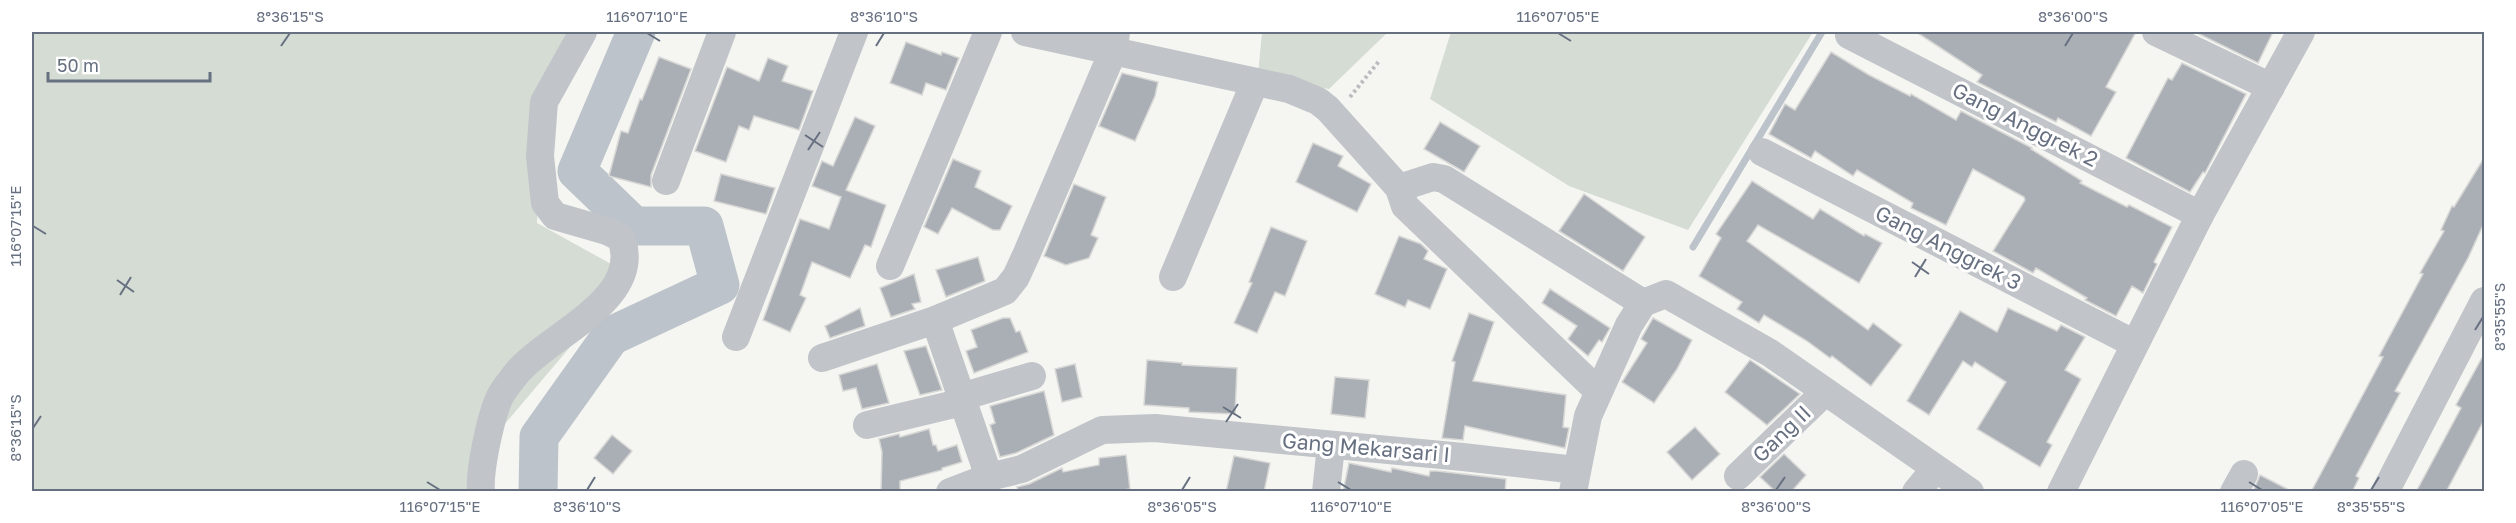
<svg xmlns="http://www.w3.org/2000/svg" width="2516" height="523" viewBox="0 0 2516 523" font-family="'Golos Text',sans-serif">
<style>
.green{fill:#d5dcd4}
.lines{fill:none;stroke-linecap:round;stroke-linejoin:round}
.stream{stroke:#bcc3ca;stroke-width:7}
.river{stroke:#bcc3ca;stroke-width:39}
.building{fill:#aaafb6;stroke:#d7d7d5;stroke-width:1.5}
.path{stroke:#bbbcbf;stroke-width:4;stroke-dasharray:3 3;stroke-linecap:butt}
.minor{stroke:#c1c4c8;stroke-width:28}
.ticks{fill:none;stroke:#677081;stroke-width:2}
.labels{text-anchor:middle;stroke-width:6;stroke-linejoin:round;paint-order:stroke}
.street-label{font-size:21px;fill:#677081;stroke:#fff}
.neatline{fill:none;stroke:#677081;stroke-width:2}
.ticks-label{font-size:15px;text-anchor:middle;fill:#677081}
</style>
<rect width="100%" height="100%" fill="#f5f6f2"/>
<g class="green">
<polygon points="32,32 584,32 542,117 537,223 631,275 476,458 495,491 32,491"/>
<polygon points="1262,32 1388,32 1329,89 1258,75"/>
<polygon points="1451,32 1813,32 1688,230 1569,186 1430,99"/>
</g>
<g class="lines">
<polyline class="stream" points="1693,247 1822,32"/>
<polyline class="river" points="538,492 539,437 611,336 720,285 704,226 634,226 577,171 636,32"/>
</g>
<g class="building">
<polygon points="1916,32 2136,32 2106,87 2116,92 2091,136 2058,118 2056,122 1977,82 1982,75"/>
<polygon points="2200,32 2273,32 2258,63 2199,34"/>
<polygon points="906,42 941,55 942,52 959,58 946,90 926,83 922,95 890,83"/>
<polygon points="1831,52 1869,75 1910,96 1911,94 1956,120 1961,111 2032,148 2031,149 2082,181 2080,183 2127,207 2129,205 2172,227 2154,262 2157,264 2143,293 2132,286 2116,316 2085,300 2087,298 2036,268 2033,273 1993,251 2025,200 2024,197 1973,169 1946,225 1911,208 1913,203 1857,170 1853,176 1815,151 1811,158 1769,134 1785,104 1795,110"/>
<polygon points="659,57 691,69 651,175 651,187 609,176 621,131 628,133 640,99 642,100"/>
<polygon points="768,58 788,66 782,81 813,91 799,130 754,116 749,130 739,126 726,162 695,151 727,67 759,81"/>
<polygon points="2182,63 2246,94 2205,173 2203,172 2190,192 2126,158 2168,78 2172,80"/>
<polygon points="1122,73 1158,82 1155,96 1135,141 1099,126"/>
<polygon points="855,117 875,126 846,190 886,205 871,247 865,245 850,278 812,262 800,295 806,298 790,332 763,320 800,219 829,229 841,197 812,186 822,161 833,166"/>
<polygon points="1440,122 1480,146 1464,172 1424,149"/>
<polygon points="1313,143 1343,156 1338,166 1371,184 1357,212 1296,182"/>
<polygon points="2484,158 2484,223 2468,258 2395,391 2400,393 2356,476 2359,478 2352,492 2311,492 2383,357 2379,356 2423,274 2420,273 2444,231 2441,230 2452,206 2454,207"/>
<polygon points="953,159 981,171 975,187 1012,206 1000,230 993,230 952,208 938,234 924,227"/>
<polygon points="721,174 775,188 766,214 714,201"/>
<polygon points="1752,181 1813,219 1820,209 1864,236 1865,234 1882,243 1859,283 1758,225 1747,241 1868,330 1873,323 1902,345 1871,386 1832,356 1830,358 1807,341 1764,315 1759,323 1737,309 1742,302 1699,276 1721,238 1716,234"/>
<polygon points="1074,184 1106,197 1091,235 1098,238 1089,258 1066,265 1044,256"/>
<polygon points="1584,194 1645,237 1623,271 1559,231"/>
<polygon points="1271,227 1307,241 1285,296 1275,292 1257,333 1234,323 1252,283 1249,282"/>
<polygon points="1399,236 1421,244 1428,251 1424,259 1447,269 1430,309 1408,300 1405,307 1375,294"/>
<polygon points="978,257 985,281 946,297 936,270"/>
<polygon points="914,274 921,302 912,304 915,309 891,317 880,288"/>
<polygon points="1550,289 1610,328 1602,342 1599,340 1588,356 1568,339 1577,326 1542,303"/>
<polygon points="860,308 865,326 830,338 825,326"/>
<polygon points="2008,308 2057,331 2061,325 2085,337 2065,370 2081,379 2047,442 2052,445 2040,467 1977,429 2006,382 1975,362 1972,367 1963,361 1929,415 1907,401 1960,311 1997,332"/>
<polygon points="1469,313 1494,322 1473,381 1566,395 1563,427 1569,428 1565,448 1465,426 1463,440 1442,438 1455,362 1452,361"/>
<polygon points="1003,318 1010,318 1016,332 1020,331 1028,352 974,373 966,351 977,347 971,330"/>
<polygon points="1653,318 1692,340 1677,369 1654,403 1622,382 1647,343 1641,339"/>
<polygon points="926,346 942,390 920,395 904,351"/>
<polygon points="2484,354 2484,420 2446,492 2416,492 2461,408 2456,405"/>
<polygon points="1147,360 1182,363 1182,365 1237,368 1235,414 1189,412 1189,408 1144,405"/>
<polygon points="1750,360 1800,394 1767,425 1725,392"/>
<polygon points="877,364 889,403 862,409 856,388 843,391 839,375"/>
<polygon points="1075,364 1082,397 1062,402 1055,369"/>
<polygon points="1335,377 1369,380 1365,418 1331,414"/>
<polygon points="1044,391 1054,435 1016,453 1000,457 990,425 995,423 990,406"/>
<polygon points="1695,427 1720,454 1692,480 1667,452"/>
<polygon points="929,429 933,445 936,445 938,451 957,445 962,462 942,468 942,470 900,481 900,492 881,492 882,452 879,439 899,434 900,437"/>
<polygon points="612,435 632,451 613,474 594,458"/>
<polygon points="1784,454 1806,475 1791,492 1776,492 1760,477"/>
<polygon points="1126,455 1130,489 1108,492 1018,492 1017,487 1029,484 1062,468 1063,472 1099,465 1099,458"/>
<polygon points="1234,456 1270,463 1264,492 1226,492"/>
<polygon points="1349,463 1391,472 1392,468 1429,476 1430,471 1437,471 1506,479 1505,492 1343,492"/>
<polygon points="2260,475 2293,492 2253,492"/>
</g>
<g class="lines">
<polyline class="path" points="1350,97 1380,60"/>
<g class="minor">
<polyline points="1025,32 1289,89 1318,101 1328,109 1399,188 1405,206 1598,391"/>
<polyline points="2156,32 2271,87"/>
<polyline points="1849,35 2200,215"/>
<polyline points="1762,152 2135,344"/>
<polyline points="666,181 722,32"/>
<polyline points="1399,188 1433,177 1444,179 1643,303"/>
<polyline points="890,266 988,32"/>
<polyline points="1173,277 1255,82"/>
<polyline points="935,320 989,477"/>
<polyline points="736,337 854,32"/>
<polyline points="822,358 935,320 1005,291 1016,277 1027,253 1114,49 1116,32"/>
<polyline points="961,397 1032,376"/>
<polyline points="867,425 963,402"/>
<polyline points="1738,476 1825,392"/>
<path d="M 481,492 C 479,471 490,421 498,401 C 501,392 510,382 516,374 C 547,335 645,300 621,238 L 607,231 L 555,216 L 545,203 L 540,156 L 544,102 L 583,32"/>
<polyline points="950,492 989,477 1022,469 1102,430 1155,428 1463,457 1576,470"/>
<polyline points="1326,492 1331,446"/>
<polyline points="1573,492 1588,416 1629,325 1643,303 1666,294 1770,353 1970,492"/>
<polyline points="1916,492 1935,469"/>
<polyline points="2061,492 2200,215 2301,32"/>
<polyline points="2234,492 2244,474"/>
<polyline points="2385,492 2484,301"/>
</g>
</g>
<path class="ticks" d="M 647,33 L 660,41M 1558,33 L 1571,41M 281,46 L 290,33M 876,46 L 884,33M 2065,46 L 2073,33M 805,135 L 823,147M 808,150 L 820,132M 33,226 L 46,234M 1912,262 L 1929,274M 1915,277 L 1926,259M 117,280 L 134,292M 120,295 L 131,277M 2475,330 L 2483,317M 1223,407 L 1241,418M 1226,422 L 1238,404M 33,428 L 41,416M 427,482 L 440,490M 1338,482 L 1351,490M 2249,482 L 2262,490M 587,490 L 595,477M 1182,490 L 1190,477M 1776,490 L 1785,477M 2371,490 L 2379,477"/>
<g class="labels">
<g class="street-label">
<text transform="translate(2025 125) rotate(27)" y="7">Gang Anggrek 2</text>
<text transform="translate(1948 248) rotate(27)" y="7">Gang Anggrek 3</text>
<text transform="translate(1782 434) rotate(-44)" y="7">Gang II</text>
<text transform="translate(1366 448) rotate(5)" y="7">Gang Mekarsari I</text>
</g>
</g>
<rect width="2516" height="523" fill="none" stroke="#ffffff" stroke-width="66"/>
<path d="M48 72v9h162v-9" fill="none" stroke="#677081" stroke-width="3"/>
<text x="57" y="72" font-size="18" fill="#677081" stroke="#ffffff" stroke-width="4.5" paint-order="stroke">50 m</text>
<rect x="33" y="33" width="2450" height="457" class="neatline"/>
<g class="ticks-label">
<text x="290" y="22">8°36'15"S</text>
<text x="647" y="22">116°07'10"E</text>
<text x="884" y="22">8°36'10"S</text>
<text x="1558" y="22">116°07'05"E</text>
<text x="2073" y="22">8°36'00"S</text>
<text transform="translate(16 226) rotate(-90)" y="5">116°07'15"E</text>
<text transform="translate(2500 317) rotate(-90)" y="5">8°35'55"S</text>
<text transform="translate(16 428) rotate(-90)" y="5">8°36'15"S</text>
<text x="440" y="512">116°07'15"E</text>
<text x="587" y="512">8°36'10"S</text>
<text x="1182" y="512">8°36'05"S</text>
<text x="1351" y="512">116°07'10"E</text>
<text x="1776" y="512">8°36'00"S</text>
<text x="2262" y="512">116°07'05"E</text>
<text x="2371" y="512">8°35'55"S</text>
</g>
</svg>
